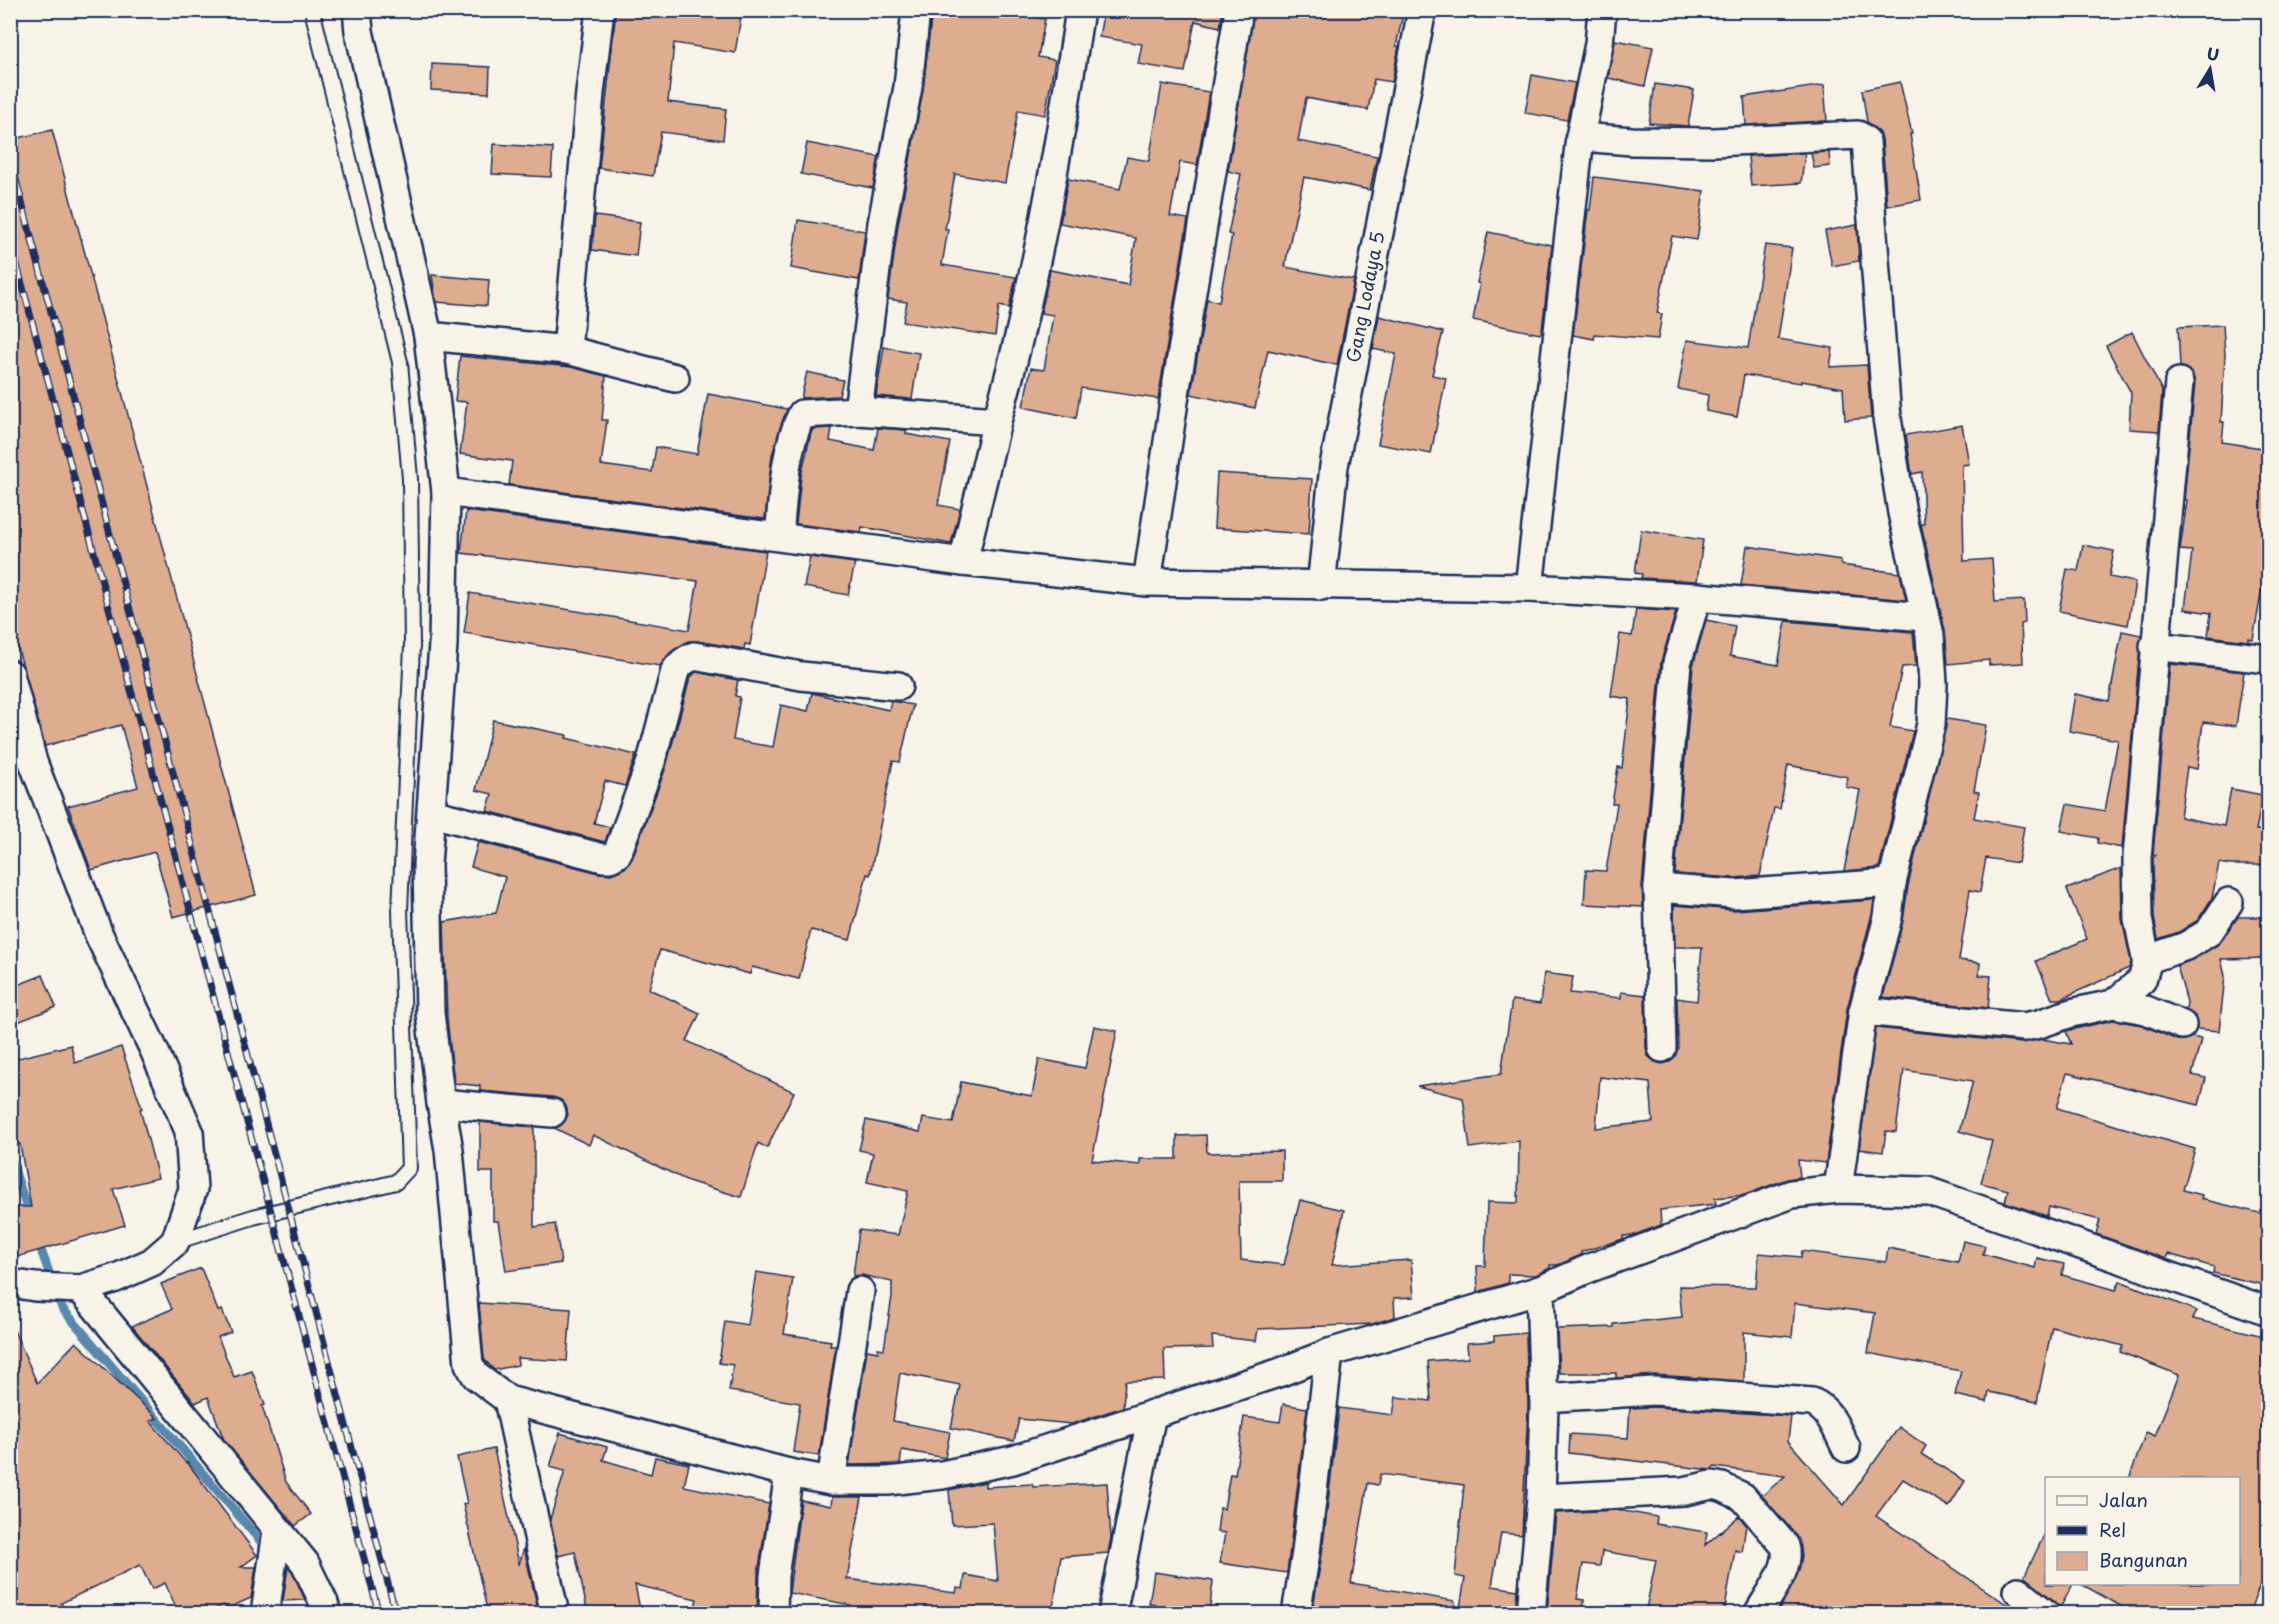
<svg xmlns="http://www.w3.org/2000/svg" width="2279" height="1624" viewBox="0 0 2279 1624" font-family="'Playpen Sans',sans-serif">
<style>
.lines{fill:none;stroke-linecap:round;stroke-linejoin:round}
.stream{stroke:#5888ad;stroke-width:9}
.building{fill:#dead90;stroke:#1b2f5e;stroke-width:1.5;fill-rule:evenodd}
.service-casing{stroke:#1b2f5e;stroke-width:18}
.minor-casing{stroke:#1b2f5e;stroke-width:32}
.service{stroke:#f7f3e8;stroke-width:14}
.minor{stroke:#f7f3e8;stroke-width:27}
.rail-casing{stroke:#1b2f5e;stroke-width:7}
.rail{stroke:#f7f3e8;stroke-width:4.5;stroke-dasharray:14;stroke-linecap:butt}
.labels{text-anchor:middle;stroke-width:6;stroke-linejoin:round;paint-order:stroke}
.street-label{font-size:18px;fill:#1b2f5e;stroke:#f7f3e8}
</style>
<rect width="100%" height="100%" fill="#f7f3e8"/>
<filter id="ink" filterUnits="userSpaceOnUse"><feTurbulence type="fractalNoise" baseFrequency=".0167" numOctaves="2"/><feDisplacementMap in="SourceGraphic" scale="12" xChannelSelector="R" yChannelSelector="G"/><feConvolveMatrix kernelMatrix="1 2 1 2 8 2 1 2 1" color-interpolation-filters="sRGB"/></filter>
<g filter="url(#ink)">
<g class="lines">
<g class="stream">
<polyline points="10,1157 30,1217"/>
<polyline points="37,1239 62,1308 268,1550 267,1553"/>
</g>
</g>
<g class="building">
<polygon points="616,10 742,10 735,53 674,43 668,102 726,109 723,140 661,132 653,176 599,168"/>
<polygon points="932,10 996,10 1045,19 1038,57 1055,60 1045,115 1018,110 1005,183 955,174 945,229 948,229 942,265 1016,277 1009,308 999,306 995,336 903,322 907,302 888,299 898,225 923,90"/>
<polygon points="1104,10 1223,10 1220,27 1195,21 1185,72 1138,64 1142,44 1099,37"/>
<polygon points="1254,10 1404,10 1396,46 1399,46 1392,82 1374,79 1368,110 1306,98 1298,141 1377,156 1370,190 1304,177 1288,250 1285,267 1354,280 1337,365 1268,350 1255,408 1191,394 1207,299 1219,302 1232,235 1228,234 1241,174 1228,171"/>
<polygon points="1615,40 1653,47 1645,86 1608,78"/>
<polygon points="432,64 490,67 489,93 431,90"/>
<polygon points="1532,75 1575,83 1567,120 1525,113"/>
<polygon points="1900,82 1912,134 1910,134 1921,200 1887,206 1882,139 1880,133 1867,122 1862,90"/>
<polygon points="1162,84 1209,92 1197,165 1180,162 1170,216 1188,219 1158,399 1081,388 1076,418 1023,407 1031,368 1044,370 1053,315 1041,313 1050,270 1128,285 1136,238 1060,223 1068,179 1120,189 1127,157 1149,161"/>
<polygon points="1655,84 1694,90 1688,126 1649,123"/>
<polygon points="1824,85 1827,121 1746,125 1744,97"/>
<polygon points="52,130 256,895 173,917 155,852 91,870 68,806 138,787 121,725 45,746 10,620 10,140"/>
<polygon points="807,143 879,157 873,188 801,174"/>
<polygon points="494,144 553,148 551,177 492,174"/>
<polygon points="1829,152 1830,166 1814,168 1811,153"/>
<polygon points="1805,153 1801,183 1751,186 1748,156"/>
<polygon points="1594,177 1704,191 1697,240 1672,236 1657,313 1662,314 1658,339 1595,334 1594,339 1573,335 1588,210 1590,210"/>
<polygon points="595,216 640,222 636,256 592,250"/>
<polygon points="798,220 865,231 859,280 791,268"/>
<polygon points="1857,225 1859,261 1832,266 1825,231"/>
<polygon points="1488,232 1552,245 1542,330 1540,334 1473,320 1480,284 1477,283"/>
<polygon points="1765,245 1792,248 1778,339 1833,348 1830,367 1867,365 1871,418 1845,420 1843,388 1801,381 1801,383 1744,375 1737,417 1706,411 1708,395 1678,389 1687,340 1748,348"/>
<polygon points="432,275 489,280 487,306 436,302"/>
<polygon points="1379,316 1443,332 1432,375 1446,378 1431,454 1378,444 1396,354 1373,349"/>
<polygon points="2223,325 2225,355 2221,422 2224,422 2222,442 2268,449 2268,556 2253,639 2248,638 2248,641 2208,636 2211,613 2185,609 2192,551 2180,550 2187,500 2184,500 2195,383 2193,376 2188,370 2180,366 2178,327"/>
<polygon points="2132,332 2162,391 2159,431 2129,429 2131,393 2106,346"/>
<polygon points="884,347 919,353 912,399 876,396"/>
<polygon points="460,356 571,367 606,376 602,420 607,420 601,465 652,472 656,447 697,454 708,394 787,409 772,455 765,519 509,485 512,461 460,454 467,402 455,401"/>
<polygon points="807,372 843,380 839,396 801,398"/>
<polygon points="1962,425 1969,464 1962,465 1964,561 1992,559 1995,602 2024,600 2025,623 2021,624 2023,663 1989,665 1989,660 1948,664 1945,631 1921,524 1924,524 1922,472 1912,474 1906,435"/>
<polygon points="832,428 830,441 874,450 878,428 906,430 906,434 950,442 938,505 960,509 951,544 862,527 861,532 796,524 801,476 811,433 813,429"/>
<polygon points="1217,473 1312,479 1309,534 1214,528"/>
<polygon points="466,511 766,551 750,645 745,644 744,649 697,641 688,641 671,652 660,666 464,633 470,593 689,630 698,581 461,553"/>
<polygon points="1641,530 1703,540 1697,581 1641,578 1642,574 1635,573"/>
<polygon points="2083,545 2114,551 2109,577 2135,582 2128,625 2059,611 2067,569 2078,571"/>
<polygon points="1747,546 1841,560 1841,565 1900,573 1906,600 1741,585"/>
<polygon points="810,557 855,563 848,595 804,587"/>
<polygon points="1636,609 1676,612 1661,662 1642,887 1643,907 1584,904 1586,870 1606,871 1617,804 1612,804 1618,767 1622,768 1630,699 1611,696 1620,634 1632,636"/>
<polygon points="1706,620 1735,626 1730,656 1778,665 1786,621 1913,632 1916,666 1902,667 1890,727 1913,731 1879,868 1844,871 1860,790 1846,787 1848,777 1788,765 1780,809 1774,808 1760,876 1734,878 1675,874 1693,666"/>
<polygon points="2122,631 2141,635 2122,848 2097,843 2098,838 2061,831 2067,804 2105,811 2118,740 2069,731 2075,694 2109,701"/>
<polygon points="2170,664 2244,672 2236,726 2203,722 2197,769 2187,767 2180,817 2224,826 2231,789 2263,795 2256,830 2268,830 2268,865 2230,865 2219,863 2212,898 2198,920 2179,932 2158,939 2154,917 2153,858 2156,855 2153,854"/>
<polygon points="696,672 738,680 735,696 740,697 733,740 773,747 781,705 808,711 812,693 889,710 891,701 913,705 900,762 893,761 870,875 867,874 850,940 811,930 799,979 752,967 750,974 660,950 649,989 700,1013 687,1041 794,1092 767,1148 758,1143 741,1197 688,1181 593,1135 589,1145 554,1128 564,1122 568,1115 566,1106 561,1100 553,1097 480,1091 480,1086 454,1083 447,1018 444,922 496,913 505,877 471,867 478,842 599,873 611,874 625,868 632,859 666,767 690,678"/>
<polygon points="1947,719 1986,725 1974,791 1979,792 1974,818 2024,827 2018,863 1986,858 1980,892 1970,890 1959,960 1980,963 1979,975 1991,976 1988,1008 1883,997 1903,921 1908,886"/>
<polygon points="493,720 567,735 566,738 636,755 625,786 605,781 594,823 610,827 605,842 487,811 492,794 476,790"/>
<polygon points="2121,868 2122,919 2131,962 2129,968 2061,999 2052,999 2036,961 2087,939 2067,889"/>
<path d="M 1874,900 L 1872,914 L 1847,1009 L 1826,1163 L 1798,1160 L 1800,1177 L 1787,1179 L 1745,1195 L 1715,1198 L 1716,1204 L 1660,1210 L 1661,1225 L 1634,1235 L 1623,1236 L 1623,1239 L 1581,1252 L 1581,1255 L 1558,1265 L 1550,1265 L 1550,1268 L 1536,1275 L 1508,1274 L 1508,1283 L 1478,1292 L 1477,1266 L 1485,1266 L 1487,1202 L 1518,1203 L 1519,1141 L 1470,1148 L 1463,1098 L 1417,1086 L 1501,1074 L 1512,1000 L 1540,1004 L 1544,973 L 1573,977 L 1570,993 L 1621,998 L 1621,992 L 1645,995 L 1646,1048 L 1648,1056 L 1655,1062 L 1662,1064 L 1670,1062 L 1675,1056 L 1678,1048 L 1677,998 L 1697,1001 L 1702,947 L 1675,947 L 1674,905 L 1735,910 ZM 1600,1077 L 1650,1083 L 1653,1122 L 1596,1128 Z"/>
<polygon points="2238,917 2268,917 2268,958 2221,959 2225,976 2219,1031 2197,1029 2195,1016 2186,1010 2187,1002 2177,966 2194,959 2217,945"/>
<polygon points="43,975 56,1007 10,1025 10,988"/>
<polygon points="2113,1020 2142,1025 2177,1040 2185,1040 2192,1037 2201,1039 2192,1075 2206,1078 2199,1105 2067,1073 2057,1108 2195,1149 2183,1190 2202,1195 2201,1199 2268,1215 2268,1286 2213,1273 2214,1267 2168,1254 2166,1259 2096,1234 2100,1220 2049,1207 2047,1216 2005,1202 2008,1190 1981,1183 1992,1141 1959,1131 1973,1081 1904,1070 1896,1132 1886,1131 1883,1152 1859,1149 1876,1028 2022,1043 2042,1039 2071,1044 2066,1031"/>
<polygon points="1094,1026 1117,1031 1092,1160 1140,1165 1140,1159 1177,1159 1177,1136 1206,1135 1207,1153 1282,1151 1282,1181 1239,1181 1241,1260 1284,1265 1300,1200 1344,1210 1332,1265 1411,1260 1414,1297 1394,1298 1395,1317 1372,1324 1258,1329 1256,1341 1212,1336 1213,1348 1164,1349 1165,1380 1125,1381 1123,1407 1072,1424 1019,1419 1014,1441 951,1428 960,1385 900,1373 893,1421 950,1432 945,1458 902,1450 900,1464 849,1465 867,1350 878,1352 878,1348 884,1349 892,1296 892,1282 862,1275 853,1276 859,1230 898,1235 908,1191 867,1182 873,1153 859,1150 866,1120 920,1132 923,1118 953,1123 961,1082 1032,1096 1039,1059 1085,1068"/>
<polygon points="71,1045 75,1063 121,1047 142,1108 140,1109 158,1178 113,1189 125,1225 10,1259 10,1207 31,1207 20,1144 17,1145 10,1124 10,1060"/>
<polygon points="480,1122 534,1127 534,1227 555,1224 561,1263 506,1271 498,1221 493,1221 493,1172 480,1172"/>
<polygon points="1963,1241 1985,1246 1983,1254 2035,1268 2037,1258 2064,1264 2062,1275 2116,1290 2120,1281 2197,1311 2193,1319 2268,1337 2268,1567 2248,1614 2135,1614 2081,1584 2238,1584 2238,1479 2129,1479 2146,1432 2155,1436 2179,1375 2120,1352 2123,1346 2052,1327 2037,1402 1989,1392 1987,1402 1955,1395 1961,1371 1868,1353 1875,1313 1795,1303 1792,1337 1744,1332 1744,1381 1655,1375 1616,1378 1616,1373 1559,1373 1557,1329 1614,1327 1614,1324 1682,1317 1679,1286 1756,1287 1759,1253 1801,1257 1802,1251 1886,1262 1888,1248 1958,1262"/>
<polygon points="201,1268 218,1311 222,1310 231,1332 218,1337 234,1377 252,1371 265,1405 262,1406 286,1482 311,1514 295,1526 224,1440 208,1397 195,1403 132,1326 172,1309 161,1284"/>
<polygon points="756,1272 793,1278 784,1334 831,1341 830,1346 836,1346 819,1456 793,1452 800,1403 729,1391 733,1365 719,1363 725,1321 748,1325"/>
<polygon points="479,1303 571,1309 567,1361 517,1358 518,1365 494,1370 484,1359"/>
<polygon points="10,1321 37,1383 76,1342 157,1418 150,1421 186,1463 187,1462 257,1555 241,1567 256,1567 251,1598 226,1609 224,1605 204,1614 179,1614 165,1583 152,1589 140,1565 61,1603 66,1614 10,1614"/>
<polygon points="1526,1333 1528,1406 1522,1535 1501,1533 1492,1586 1517,1590 1515,1614 1459,1614 1465,1578 1455,1576 1464,1485 1380,1474 1378,1485 1368,1483 1351,1583 1455,1601 1454,1614 1312,1614 1322,1554 1339,1408 1393,1415 1396,1397 1431,1401 1428,1361 1468,1358 1467,1343 1494,1341 1494,1336"/>
<polygon points="1283,1404 1307,1408 1287,1573 1220,1563 1225,1533 1217,1532 1220,1508 1224,1509 1230,1474 1235,1475 1244,1417 1280,1422"/>
<polygon points="1654,1407 1791,1416 1788,1441 1844,1505 1899,1427 1926,1446 1921,1454 1965,1481 1949,1507 1903,1479 1876,1516 2021,1614 1777,1614 1796,1578 1802,1556 1797,1536 1762,1496 1785,1476 1714,1467 1711,1470 1569,1453 1570,1434 1628,1438 1630,1408"/>
<polygon points="560,1433 607,1447 603,1460 651,1474 655,1457 689,1464 684,1486 769,1504 758,1574 757,1614 725,1614 695,1607 697,1599 635,1585 641,1614 588,1614 575,1552 558,1556 550,1519 565,1471 550,1467"/>
<polygon points="494,1449 519,1564 524,1548 539,1614 488,1614 463,1504 467,1503 457,1457"/>
<polygon points="985,1482 985,1487 1032,1484 1033,1487 1107,1483 1111,1538 1108,1553 1061,1557 1052,1614 850,1614 851,1605 789,1593 801,1500 831,1506 832,1497 862,1497 847,1579 956,1593 957,1588 963,1589 965,1575 998,1581 993,1523 952,1525 949,1490"/>
<polygon points="1618,1510 1657,1517 1656,1524 1707,1532 1705,1545 1739,1516 1746,1525 1742,1552 1735,1550 1724,1614 1645,1614 1656,1560 1602,1551 1600,1566 1583,1564 1577,1599 1584,1600 1583,1614 1547,1614 1556,1513"/>
<polygon points="2046,1531 2046,1584 2073,1584 2060,1608 2056,1602 2024,1577"/>
<polygon points="288,1567 292,1571 305,1600 283,1601"/>
<polygon points="1154,1572 1213,1581 1209,1614 1154,1614 1156,1605 1149,1604"/>
</g>
<g class="lines">
<defs>
<polyline id="service" points="175,1242 253,1217 396,1182 409,1168 400,910 412,646 410,479 400,362 312,10"/>
<g id="minor">
<polyline points="357,10 359,31 428,336 446,492 443,644 427,865 430,1013 441,1103 449,1150 469,1364 476,1376 508,1400 555,1614"/>
<polyline points="1580,137 1632,141 1713,142 1858,135 1866,141 1887,418 1902,513 1930,635 1933,684 1931,724 1892,883 1888,917 1863,1011 1838,1189"/>
<polyline points="428,336 567,350 590,93 600,10"/>
<polyline points="567,350 675,378"/>
<polyline points="858,411 882,223 908,87 916,10"/>
<polyline points="446,492 963,562 1147,582 1529,588 1697,597 1924,617"/>
<path d="M 779,536 C 783,497 784,450 802,414 L 858,411 L 997,421 C 1035,287 1059,148 1080,10"/>
<polyline points="963,562 997,421"/>
<polyline points="1147,582 1176,388 1239,10"/>
<polyline points="1321,586 1334,466 1422,10"/>
<polyline points="1529,588 1580,137 1599,44 1602,10"/>
<polyline points="1697,597 1677,663 1658,888 1734,894 1892,883"/>
<polyline points="2154,646 2268,659"/>
<polyline points="10,674 33,762 99,935 154,1050 189,1131 193,1189 175,1242 152,1262 116,1278 81,1289 35,1287 10,1283"/>
<path d="M 432,813 L 603,858 L 610,858 L 617,854 L 651,762 L 675,671 C 680,663 685,660 694,656 L 801,676 L 898,686"/>
<polyline points="1658,888 1662,1048"/>
<polyline points="2146,960 2186,946 2209,932 2229,902"/>
<polyline points="2113,1004 2146,1010 2182,1025"/>
<polyline points="1863,1011 2024,1027 2039,1024 2071,1013 2113,1004 2142,980 2147,963 2138,919 2137,857 2179,382"/>
<polyline points="441,1103 552,1113"/>
<polyline points="81,1289 305,1563 324,1603 327,1614"/>
<path d="M 1544,1398 L 1654,1391 L 1812,1402 C 1831,1410 1837,1431 1846,1448"/>
<polyline points="508,1400 789,1473 831,1481 888,1481 942,1475 1013,1460 1281,1372 1329,1353 1540,1290 1590,1268 1792,1194 1838,1189 1927,1191 2268,1311"/>
<polyline points="831,1481 860,1291"/>
<path d="M 1541,1498 L 1684,1491 L 1712,1485 L 1722,1487 L 1743,1497 L 1785,1546 C 1792,1567 1768,1595 1758,1614"/>
<polyline points="2018,1591 2046,1614"/>
<polyline points="265,1614 277,1531"/>
<polyline points="773,1614 774,1576 789,1473"/>
<polyline points="1112,1614 1152,1414"/>
<polyline points="1296,1614 1306,1552 1329,1353"/>
<polyline points="1531,1614 1541,1498 1544,1406 1540,1290"/>
</g>
</defs>
<use href="#service" class="service-casing"/>
<use href="#minor" class="minor-casing"/>
<use href="#service" class="service"/>
<use href="#minor" class="minor"/>
<defs>
<g id="rail">
<polyline points="10,157 396,1614"/>
<polyline points="10,239 379,1614"/>
</g>
</defs>
<use href="#rail" class="rail-casing"/>
<use href="#rail" class="rail"/>
</g>
</g>
<g class="labels">
<g class="street-label">
<text transform="translate(1366 297) rotate(-79)" y="6">Gang Lodaya 5</text>
</g>
</g>
<rect width="2279" height="1624" fill="none" stroke="#f7f3e8" stroke-width="36"/>
<rect x="18" y="18" width="2243" height="1588" fill="none" stroke="#1b2f5e" stroke-width="2" filter="url(#ink)"/>
<rect x="2045" y="1477" width="195" height="108" fill="#f7f3e8" stroke="#9fa5b1" stroke-width="1.5"/>
<rect x="2057" y="1496" width="30" height="9" fill="#f7f3e8" stroke="#9fa5b1" stroke-width="1.5"/>
<text x="2099" y="1507" font-size="18" fill="#1b2f5e">Jalan</text>
<rect x="2057" y="1526" width="30" height="9" fill="#1b2f5e" stroke="#9fa5b1" stroke-width="1.5"/>
<text x="2099" y="1537" font-size="18" fill="#1b2f5e">Rel</text>
<rect x="2057" y="1552" width="30" height="18" fill="#dead90" stroke="#9fa5b1" stroke-width="1.5"/>
<text x="2099" y="1567" font-size="18" fill="#1b2f5e">Bangunan</text>
<g transform="translate(2210 69) rotate(11)" stroke="#f7f3e8" stroke-width="4.5" paint-order="stroke">
<path d="M0-4.5L10 22L0 15L-10 22Z" fill="#1b2f5e"/>
<text y="-9" font-size="16" font-weight="bold" text-anchor="middle" fill="#1b2f5e">U</text>
</g>
</svg>
